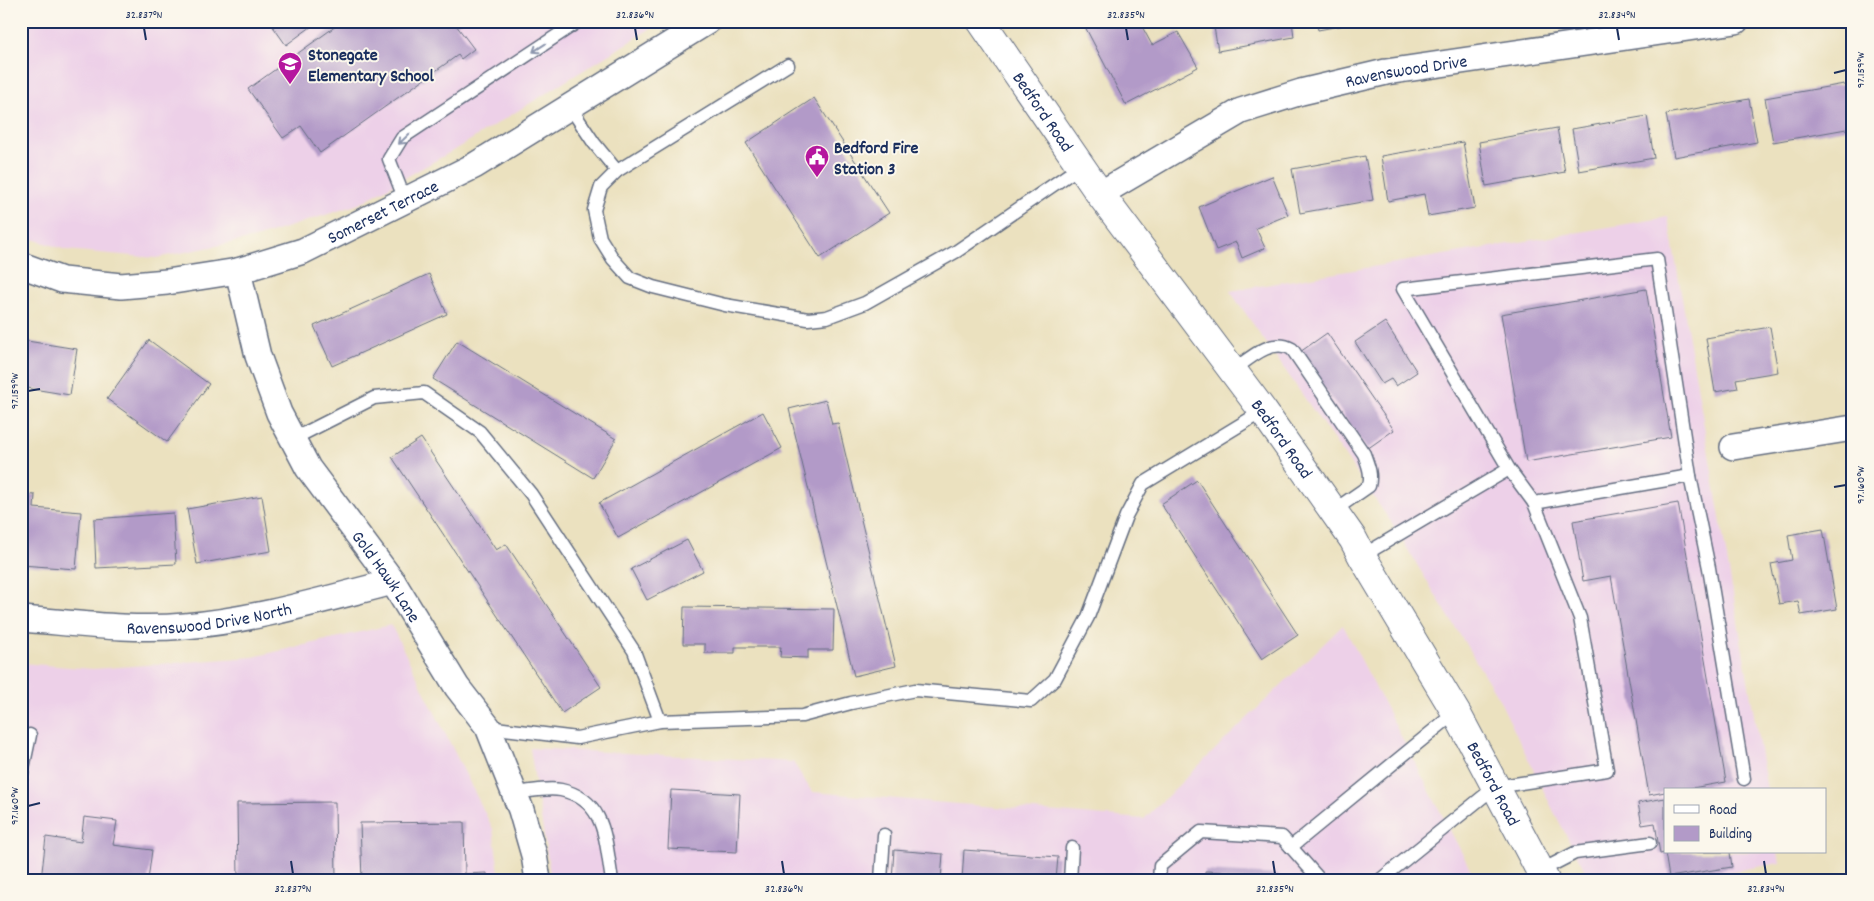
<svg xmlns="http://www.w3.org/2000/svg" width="1874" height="901" viewBox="0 0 1874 901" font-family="Dekko,sans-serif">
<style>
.built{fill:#edd0e8}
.building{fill:#b29ac8}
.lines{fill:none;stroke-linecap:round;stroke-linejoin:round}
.lane-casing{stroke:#646d80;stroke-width:15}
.street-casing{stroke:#646d80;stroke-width:28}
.secondary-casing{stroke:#646d80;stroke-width:30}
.lane{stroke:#fff;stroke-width:12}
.street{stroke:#fff;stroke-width:25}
.secondary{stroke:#fff;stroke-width:28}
.oneway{stroke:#8d97ae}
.ticks{fill:none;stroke:#1b2f5e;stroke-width:2}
.labels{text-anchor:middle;stroke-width:4;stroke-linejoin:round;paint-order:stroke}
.poi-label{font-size:18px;font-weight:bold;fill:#1b2f5e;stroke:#fbf7ec;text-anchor:start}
.street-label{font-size:18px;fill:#1b2f5e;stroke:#fbf7ec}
.neatline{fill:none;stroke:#1b2f5e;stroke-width:2}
.ticks-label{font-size:12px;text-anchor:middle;fill:#1b2f5e}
</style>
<rect width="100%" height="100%" fill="#fbf7ec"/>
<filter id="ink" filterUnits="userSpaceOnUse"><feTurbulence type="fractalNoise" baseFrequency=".02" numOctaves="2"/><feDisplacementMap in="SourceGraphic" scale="10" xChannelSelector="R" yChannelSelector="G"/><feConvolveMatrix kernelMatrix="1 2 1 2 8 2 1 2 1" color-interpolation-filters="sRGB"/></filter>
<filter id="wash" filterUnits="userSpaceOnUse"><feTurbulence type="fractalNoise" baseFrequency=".0096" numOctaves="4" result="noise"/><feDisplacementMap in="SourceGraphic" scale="20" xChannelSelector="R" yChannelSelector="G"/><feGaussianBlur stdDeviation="1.12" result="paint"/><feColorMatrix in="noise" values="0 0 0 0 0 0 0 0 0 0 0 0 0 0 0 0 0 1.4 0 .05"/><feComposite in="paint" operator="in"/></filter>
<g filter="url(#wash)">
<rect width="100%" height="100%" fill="#ebe1bf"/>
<g class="built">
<polygon points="21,21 663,21 456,149 359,204 255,238 156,258 66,250 21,235"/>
<polygon points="1668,217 1767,790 1665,790 1665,852 1778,852 1780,863 1682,880 1590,880 1553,810 1499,699 1391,522 1230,291"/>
<polygon points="391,625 493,829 500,880 21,880 21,663 93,669 253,657"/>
<polygon points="1343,625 1476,880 551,880 530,748 793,762 812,792 1144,819"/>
</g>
<g id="blocks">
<g class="building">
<polygon points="269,21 319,21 286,45"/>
<polygon points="333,21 462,21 456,25 474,49 461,59 458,55 320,153 301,126 283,138 248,89 336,26"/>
<polygon points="1082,21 1139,21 1152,45 1178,32 1198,67 1126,105"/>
<polygon points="1213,21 1292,21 1294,37 1218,51"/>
<polygon points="1316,21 1361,21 1361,22 1318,30"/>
<polygon points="1844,84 1852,128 1773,142 1765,98"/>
<polygon points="814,98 889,213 820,258 746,143"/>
<polygon points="1749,99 1757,142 1674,157 1666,114"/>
<polygon points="1647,116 1654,158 1579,171 1572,129"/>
<polygon points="1557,128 1565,172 1486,186 1479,142"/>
<polygon points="1463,142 1475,208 1428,216 1424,194 1388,201 1381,156"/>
<polygon points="1365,156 1373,200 1300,213 1292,169"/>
<polygon points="1272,176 1288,215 1256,228 1265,248 1242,258 1236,242 1216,250 1199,207"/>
<polygon points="429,274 447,314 332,366 314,326"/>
<polygon points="1646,289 1671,437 1526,462 1501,314"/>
<polygon points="1385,322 1417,372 1396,386 1391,379 1382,384 1355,342"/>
<polygon points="1770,327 1778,372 1736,379 1738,388 1715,392 1706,338"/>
<polygon points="1327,333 1394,430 1367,449 1300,352"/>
<polygon points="21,340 77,349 70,395 21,387"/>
<polygon points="149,340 209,384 167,442 107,399"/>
<polygon points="457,341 616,439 593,478 433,379"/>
<polygon points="826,400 832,424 838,423 896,666 854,676 789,409"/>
<polygon points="763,412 782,448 618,538 599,503"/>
<polygon points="421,438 496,550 506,544 601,687 562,713 392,457"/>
<polygon points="1197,480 1298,635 1262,659 1161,504"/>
<polygon points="21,494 35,495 34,508 81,512 76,569 21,565"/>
<polygon points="262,496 271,551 197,564 187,509"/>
<polygon points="1678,503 1726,782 1681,790 1665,790 1665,792 1649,795 1611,576 1583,581 1573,521"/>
<polygon points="173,513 176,564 96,568 94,519"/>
<polygon points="1823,529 1837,609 1801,615 1798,601 1779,604 1771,564 1792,560 1788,535"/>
<polygon points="687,540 703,571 647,600 631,569"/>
<polygon points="684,607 834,609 833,650 808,650 808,658 780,657 781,647 735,647 735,653 705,653 705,644 683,644"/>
<polygon points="671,790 740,794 737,852 668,849"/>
<polygon points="1665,798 1665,852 1730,852 1732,867 1669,877 1665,853 1660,854 1655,823 1642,825 1638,803"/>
<polygon points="335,802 336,880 238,880 237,803"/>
<polygon points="84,817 117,821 113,845 152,850 148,880 41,880 46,837 81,842"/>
<polygon points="464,822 465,874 487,873 487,880 362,880 360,823"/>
<polygon points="894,850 943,854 941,880 892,880"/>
<polygon points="964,850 1058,857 1056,880 962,880"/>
<polygon points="1205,871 1279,875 1278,880 1205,880"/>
</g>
</g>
</g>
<g filter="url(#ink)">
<use href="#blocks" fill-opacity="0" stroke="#646d80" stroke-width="1"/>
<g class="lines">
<defs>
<g id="lane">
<polyline points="570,107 594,143 617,171 601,187 594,210 600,238 613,259 630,278 653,287 725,305 808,319 827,317 865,303 957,251 1081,166"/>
<polyline points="617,171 788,65"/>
<polyline points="405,200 389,159 402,138 579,21"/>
<path d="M 1232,371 C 1249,359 1271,337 1292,349 L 1364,454 C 1368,465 1372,474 1369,486 L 1333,511"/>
<polyline points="293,439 374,398 424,393 480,432 531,494 634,651 660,721"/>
<polyline points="1690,476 1709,568 1744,779"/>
<polyline points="1362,556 1509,469 1403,289 1657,259 1690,476 1534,503 1509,469"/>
<polyline points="488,727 577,738 660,721 802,716 851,703 915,690 1031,701 1055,679 1088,617 1126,516 1143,484 1263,411"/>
<polyline points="21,778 30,735"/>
<path d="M 514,793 C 529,792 546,787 561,790 C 607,800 605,842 612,880"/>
<polyline points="1291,847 1456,712"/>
<polyline points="1540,871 1575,853 1650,843"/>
<polyline points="881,880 884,835"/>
<polyline points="1070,880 1072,848"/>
<polyline points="1159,880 1160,866 1201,832 1282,837 1320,880"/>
<polyline points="1380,880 1495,787 1607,770 1580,618 1534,503"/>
</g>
<g id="street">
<path id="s1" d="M 1100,194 L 1241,111 L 1301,92 L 1386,72 L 1736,21"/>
<path id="s2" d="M 21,265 L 62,280 L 121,286 L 167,282 L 238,271 L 303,251 L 474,166 L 708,21"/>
<path id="s3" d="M 238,271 L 258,356 L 279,413 L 308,468 L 393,582 L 457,687 L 488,727 L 521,810 L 534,855 L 538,880"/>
<polyline points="1733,447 1853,428"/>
<path id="s4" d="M 21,619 C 75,623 131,631 185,626 C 256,620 325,599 393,582"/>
</g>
<g id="secondary">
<path id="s5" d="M 981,21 L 1100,194 L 1263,411 L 1353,539 L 1362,556 L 1458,716 L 1545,880"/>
</g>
</defs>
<use href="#lane" class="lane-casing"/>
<use href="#street" class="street-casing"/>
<use href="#secondary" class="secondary-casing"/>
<use href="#lane" class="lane"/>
<use href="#street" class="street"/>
<use href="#secondary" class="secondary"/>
</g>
<defs><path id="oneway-shaft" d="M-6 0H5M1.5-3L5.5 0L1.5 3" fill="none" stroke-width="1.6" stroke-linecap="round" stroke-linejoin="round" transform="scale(1.25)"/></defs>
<g class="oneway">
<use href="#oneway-shaft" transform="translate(539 48) rotate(147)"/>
<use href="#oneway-shaft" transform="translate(404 139) rotate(136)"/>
</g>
</g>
<path class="ticks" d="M 144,28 L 146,40M 635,28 L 637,40M 1126,28 L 1128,40M 1617,28 L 1619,40M 1834,73 L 1846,70M 28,391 L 40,389M 1834,487 L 1846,485M 28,806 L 40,803M 291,861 L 293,874M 782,861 L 784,874M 1273,861 L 1275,874M 1764,861 L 1766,874"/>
<defs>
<symbol id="school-pin" viewBox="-11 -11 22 30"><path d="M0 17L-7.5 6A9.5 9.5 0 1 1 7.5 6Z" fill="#b5179e" stroke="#fbf7ec"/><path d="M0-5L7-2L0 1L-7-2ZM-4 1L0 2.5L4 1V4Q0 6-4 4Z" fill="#fff"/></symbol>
<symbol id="civic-pin" viewBox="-11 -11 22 30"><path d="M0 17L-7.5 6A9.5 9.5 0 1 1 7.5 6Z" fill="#b5179e" stroke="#fbf7ec"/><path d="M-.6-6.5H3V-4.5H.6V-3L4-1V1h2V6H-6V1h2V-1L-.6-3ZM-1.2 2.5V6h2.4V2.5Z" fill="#fff"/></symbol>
</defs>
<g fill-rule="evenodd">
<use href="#school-pin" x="276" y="50" width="28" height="38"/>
<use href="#civic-pin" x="803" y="143" width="28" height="38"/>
</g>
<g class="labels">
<g class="poi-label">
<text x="308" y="60">Stonegate<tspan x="308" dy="21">Elementary School</tspan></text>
<text x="834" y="153">Bedford Fire<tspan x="834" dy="21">Station 3</tspan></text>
</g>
<g class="street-label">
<text dy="6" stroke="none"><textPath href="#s1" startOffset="334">Ravenswood Drive</textPath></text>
<text dy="6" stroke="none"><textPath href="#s5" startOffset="110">Bedford Road</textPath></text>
<text dy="6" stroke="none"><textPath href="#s2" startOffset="378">Somerset Terrace</textPath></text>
<text dy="6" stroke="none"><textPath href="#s5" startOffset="515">Bedford Road</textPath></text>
<text dy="6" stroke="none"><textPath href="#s3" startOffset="344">Gold Hawk Lane</textPath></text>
<text dy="6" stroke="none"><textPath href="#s4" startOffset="189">Ravenswood Drive North</textPath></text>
<text dy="6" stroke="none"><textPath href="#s5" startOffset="920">Bedford Road</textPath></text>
</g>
</g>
<rect width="1874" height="901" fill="none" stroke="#fbf7ec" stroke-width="55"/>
<rect x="1664" y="788" width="162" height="65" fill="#fbf7ec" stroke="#a1a7b3"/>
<rect x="1674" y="805" width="25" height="8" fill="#ffffff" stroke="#a1a7b3"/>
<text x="1709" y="814" font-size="15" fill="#1b2f5e">Road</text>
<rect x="1674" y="826" width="25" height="15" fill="#b29ac8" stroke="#a1a7b3"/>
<text x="1709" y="838" font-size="15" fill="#1b2f5e">Building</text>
<rect x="28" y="28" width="1818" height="846" class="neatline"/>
<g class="ticks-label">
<text x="144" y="18">32.837°N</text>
<text x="635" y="18">32.836°N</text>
<text x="1126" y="18">32.835°N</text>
<text x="1617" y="18">32.834°N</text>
<text transform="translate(1860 70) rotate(-90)" y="4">97.159°W</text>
<text transform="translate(14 391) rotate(-90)" y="4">97.159°W</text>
<text transform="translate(1860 485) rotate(-90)" y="4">97.160°W</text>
<text transform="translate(14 806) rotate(-90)" y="4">97.160°W</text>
<text x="293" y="892">32.837°N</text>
<text x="784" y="892">32.836°N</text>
<text x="1275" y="892">32.835°N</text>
<text x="1766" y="892">32.834°N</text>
</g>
</svg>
